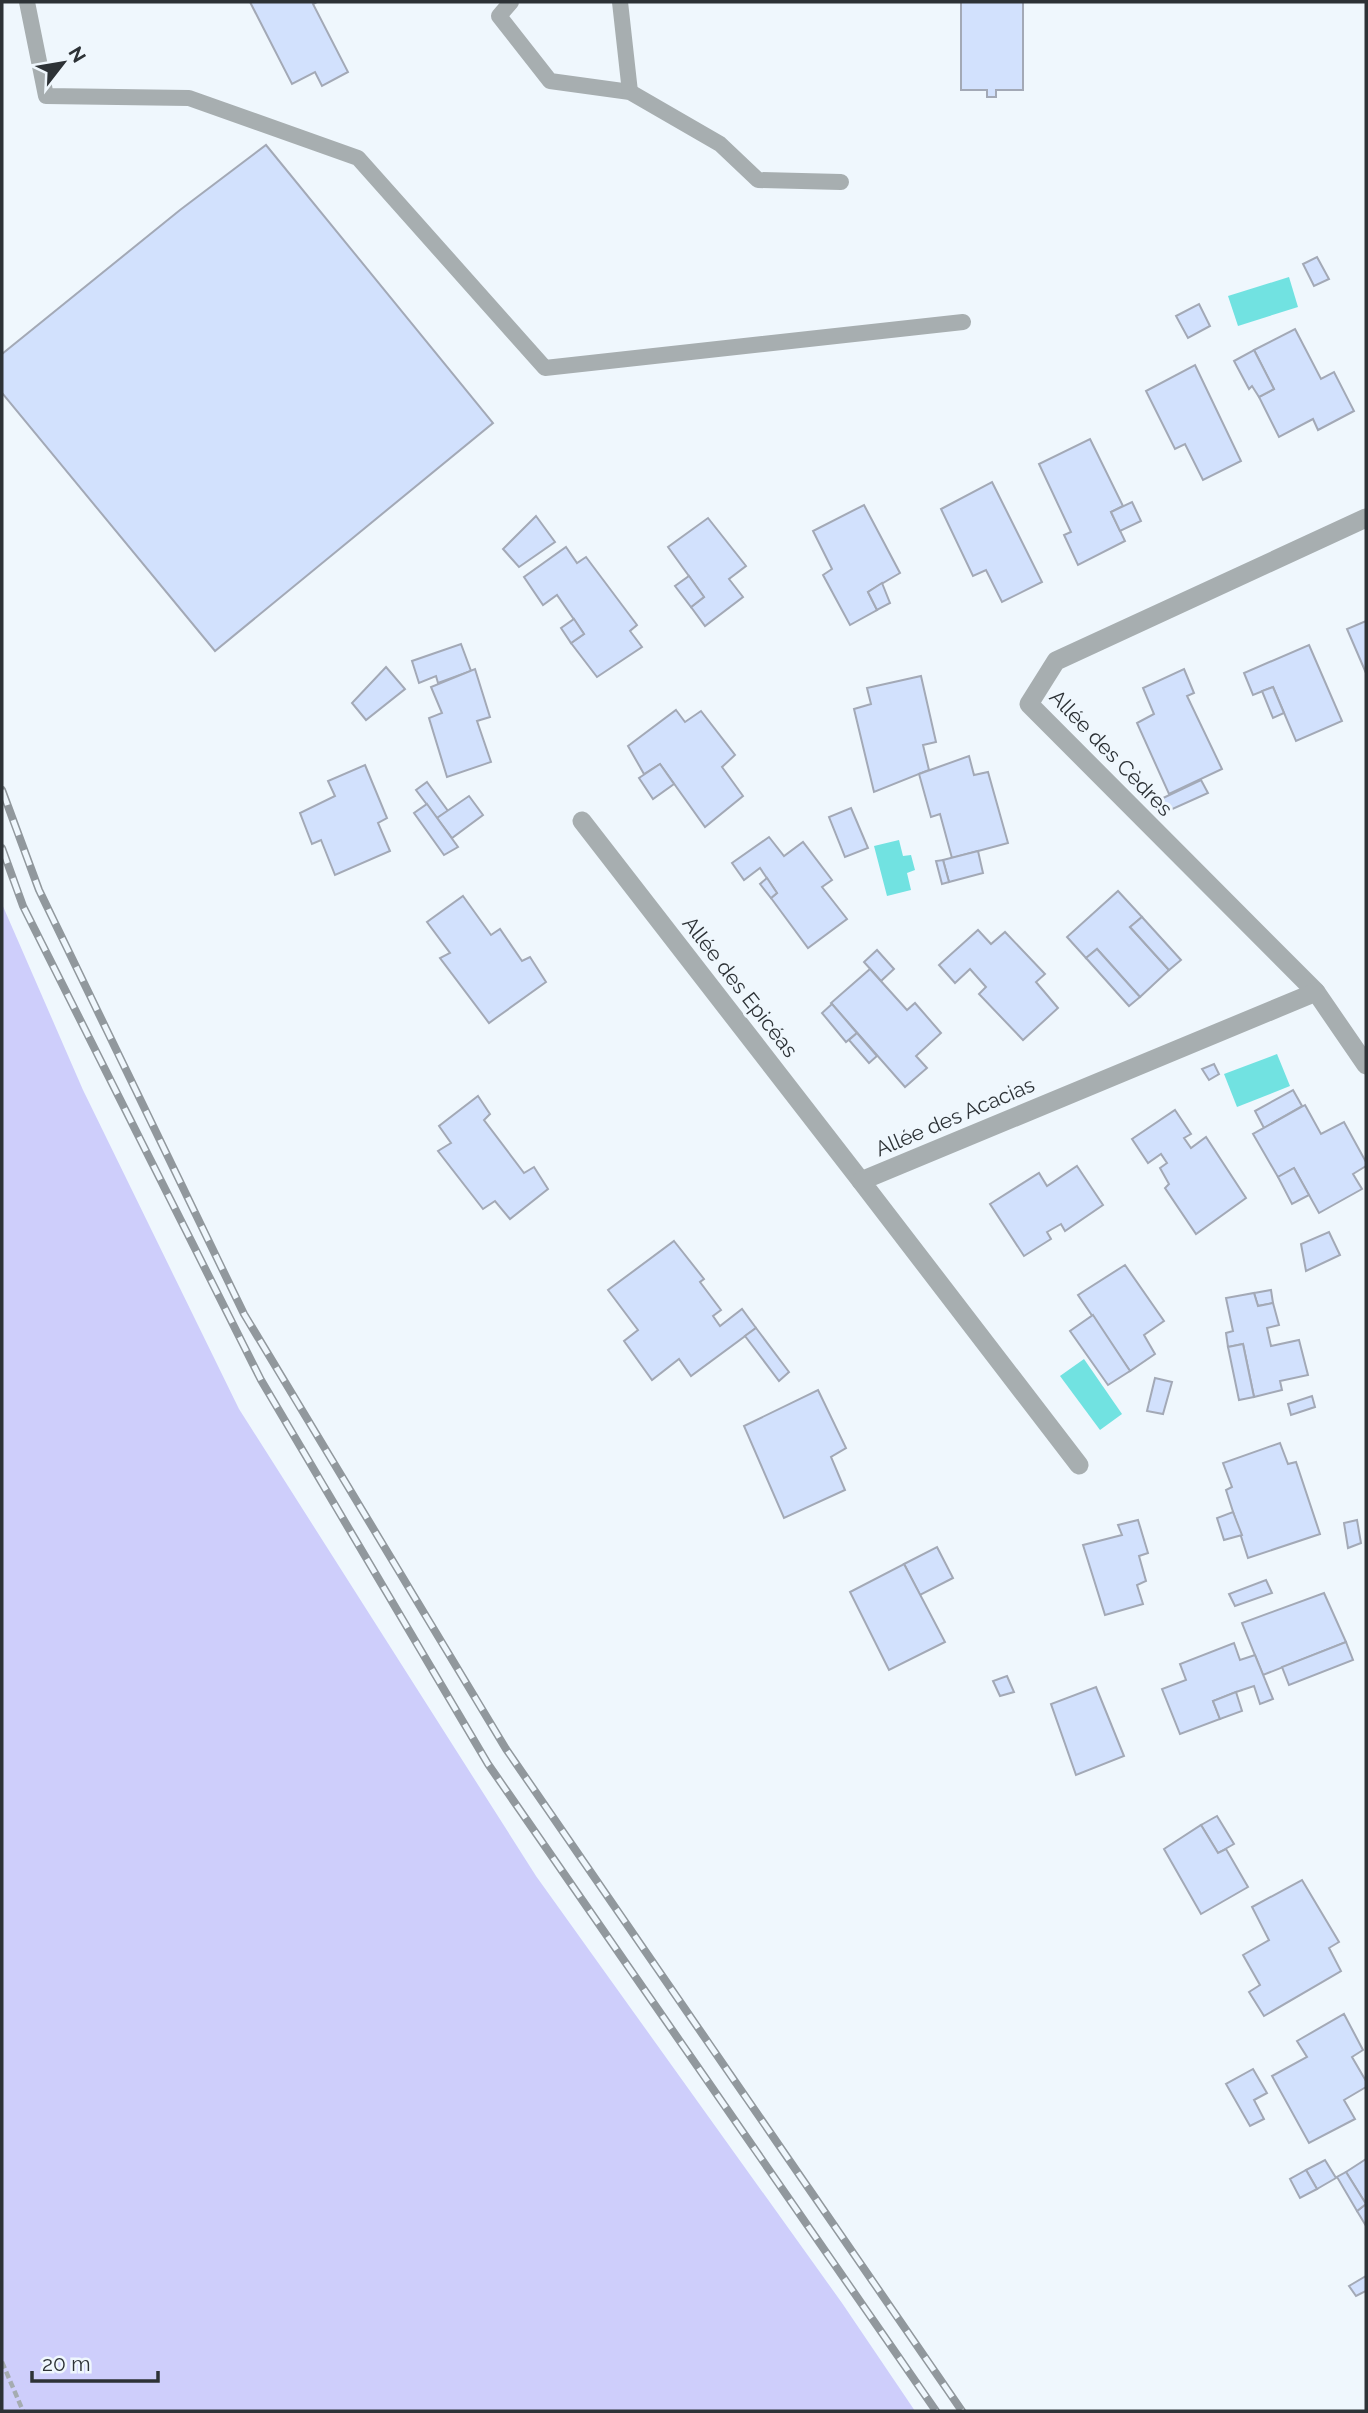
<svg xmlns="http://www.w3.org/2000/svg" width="1368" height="2413" viewBox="0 0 1368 2413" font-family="Raleway,sans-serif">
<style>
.green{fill:#cecefb}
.water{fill:#71e2e1}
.building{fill:#d2e1fd;stroke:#a3a9b6;stroke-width:2}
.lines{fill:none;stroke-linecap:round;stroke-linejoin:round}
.path{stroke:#a5acb1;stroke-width:4.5;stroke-dasharray:7 3.5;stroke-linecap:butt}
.service{stroke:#a7aeb0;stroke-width:16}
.minor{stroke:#a7aeb0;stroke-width:19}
.rail-casing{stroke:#91989d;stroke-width:8}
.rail{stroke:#eff7fd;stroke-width:5;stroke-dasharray:16;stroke-linecap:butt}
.labels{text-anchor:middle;stroke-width:6;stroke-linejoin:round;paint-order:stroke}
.street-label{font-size:21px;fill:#2d3236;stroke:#eff7fd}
</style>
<rect width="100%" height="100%" fill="#eff7fd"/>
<polygon class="green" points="2,904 83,1090 239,1409 536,1876 842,2303 915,2411 2,2411"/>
<g class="water">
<polygon points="1289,277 1298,307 1238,326 1228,296"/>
<polygon points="899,840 903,856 911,855 915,870 907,873 911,890 887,896 874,846"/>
<polygon points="1277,1054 1290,1086 1237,1107 1224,1074"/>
<polygon points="1084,1359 1122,1414 1100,1430 1060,1376"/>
</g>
<g class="building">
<polygon points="250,2 317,2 313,4 348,72 322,86 315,72 292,84"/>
<polygon points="961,2 1023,2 1023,90 996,90 996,97 987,97 987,90 961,90"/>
<polygon points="266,145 493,423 215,651 2,393 2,354 180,210"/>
<polygon points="1317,257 1329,279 1314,286 1303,264"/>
<polygon points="1199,304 1210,326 1188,338 1176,316"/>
<polygon points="1295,329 1321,379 1334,372 1354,411 1318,430 1313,419 1279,437 1259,397 1274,389 1254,350"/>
<polygon points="1254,350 1274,389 1259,397 1252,386 1249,389 1234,361"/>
<polygon points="1195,365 1241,461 1203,480 1185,444 1175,449 1146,391"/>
<polygon points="1090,439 1123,506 1111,512 1125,541 1078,565 1064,535 1071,532 1039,464"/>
<polygon points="992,482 1042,582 1002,602 986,570 973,576 941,509"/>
<polygon points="1132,502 1141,521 1120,531 1111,512"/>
<polygon points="864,505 900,573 868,592 877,610 850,625 823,575 832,569 813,531"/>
<polygon points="536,516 555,542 519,567 503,549"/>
<polygon points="708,518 746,566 729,579 743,597 705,626 691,607 704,597 668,547"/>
<polygon points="566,547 577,563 586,557 637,625 630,631 642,647 597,677 571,643 584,634 557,595 543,605 524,577"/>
<polygon points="689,576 704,597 691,607 675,586"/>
<polygon points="882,583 890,603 877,610 868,592"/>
<polygon points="574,619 584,634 571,643 561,628"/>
<polygon points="1366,621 1366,673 1347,629"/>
<polygon points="461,644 471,671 438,683 436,676 419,683 412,661"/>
<polygon points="1309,645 1342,721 1296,741 1273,687 1253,695 1244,673"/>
<polygon points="386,667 405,689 366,720 352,703"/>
<polygon points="475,669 490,717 477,721 491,762 447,777 429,718 442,713 431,687"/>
<polygon points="1184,669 1194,693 1187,696 1222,769 1169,794 1137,723 1154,714 1143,688"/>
<polygon points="921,676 936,742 923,745 929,770 874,792 854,709 871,704 867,688"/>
<polygon points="1273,687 1284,713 1273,718 1262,691"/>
<polygon points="676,710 685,722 701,711 735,755 722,767 743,796 705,827 660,764 644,774 628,746"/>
<polygon points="969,756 974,775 988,772 1008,843 952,858 940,814 931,817 919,774"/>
<polygon points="660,764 674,784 653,799 639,778"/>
<polygon points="365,765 387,818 378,823 390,851 335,875 321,840 312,844 300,813 335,796 328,781"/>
<polygon points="1201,780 1208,793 1168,811 1161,799"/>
<polygon points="427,782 448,811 437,818 416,790"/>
<polygon points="469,796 483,815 452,838 437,818"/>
<polygon points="427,804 458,847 444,855 414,813"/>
<polygon points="851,808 868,848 845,857 829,817"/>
<polygon points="769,837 784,856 803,842 832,880 822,887 847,919 808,948 771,898 777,893 760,868 744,880 732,863"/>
<polygon points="978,851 983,873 949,882 943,860"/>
<polygon points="943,860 949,882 942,884 936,861"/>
<polygon points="767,878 777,893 771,898 760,884"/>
<polygon points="1118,891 1142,917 1130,927 1169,970 1140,997 1097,949 1086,958 1067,937"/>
<polygon points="463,896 491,935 500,929 522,961 530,957 546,982 489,1023 440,958 450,953 427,922"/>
<polygon points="1142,917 1181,960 1169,970 1130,927"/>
<polygon points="978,930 991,944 1005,932 1045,974 1036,982 1058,1008 1023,1040 979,994 986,987 970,969 955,983 939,965"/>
<polygon points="1097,949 1140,997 1129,1006 1086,958"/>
<polygon points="877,950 894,969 881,981 864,962"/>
<polygon points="870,969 907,1010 915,1003 941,1033 916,1056 927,1068 905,1087 831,1003"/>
<polygon points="832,1004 857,1033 846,1042 822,1013"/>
<polygon points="857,1033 877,1056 869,1063 849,1040"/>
<polygon points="1214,1064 1219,1074 1209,1080 1202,1069"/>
<polygon points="1293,1090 1302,1106 1264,1128 1255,1111"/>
<polygon points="478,1096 490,1114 484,1120 524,1173 534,1167 548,1189 510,1219 495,1201 483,1209 438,1151 451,1143 439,1126"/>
<polygon points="1305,1105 1321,1134 1344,1122 1366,1162 1366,1166 1353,1174 1362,1189 1319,1213 1294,1168 1278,1177 1253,1134"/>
<polygon points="1175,1110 1191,1134 1184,1138 1191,1148 1206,1137 1246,1198 1196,1234 1165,1188 1169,1184 1160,1168 1167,1163 1161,1154 1148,1163 1132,1139"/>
<polygon points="1077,1166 1103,1205 1065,1231 1061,1224 1047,1232 1051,1239 1024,1256 990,1204 1039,1173 1047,1186"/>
<polygon points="1294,1168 1309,1195 1292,1204 1278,1177"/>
<polygon points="1329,1232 1340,1255 1306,1271 1301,1244"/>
<polygon points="674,1241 704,1279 700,1282 721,1310 713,1316 720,1326 742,1309 756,1328 691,1376 679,1359 652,1380 624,1341 638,1330 608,1290"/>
<polygon points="1125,1265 1164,1321 1144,1335 1155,1354 1130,1371 1078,1295"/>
<polygon points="1271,1290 1273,1303 1258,1306 1254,1293"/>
<polygon points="1254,1293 1258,1306 1273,1303 1279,1325 1267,1328 1271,1346 1299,1340 1308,1375 1280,1381 1282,1390 1254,1397 1243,1344 1228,1347 1226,1333 1233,1331 1226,1298"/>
<polygon points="1093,1315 1130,1371 1108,1385 1070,1331"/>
<polygon points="756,1328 789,1372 779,1381 745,1336"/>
<polygon points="1243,1344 1254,1397 1239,1400 1228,1347"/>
<polygon points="1155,1378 1172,1382 1163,1414 1147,1411"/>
<polygon points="818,1390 846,1448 831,1457 845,1490 784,1518 744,1426"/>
<polygon points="1312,1396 1315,1407 1291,1415 1288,1404"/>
<polygon points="1280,1443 1288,1464 1296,1462 1320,1534 1248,1558 1226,1490 1232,1487 1223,1463"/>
<polygon points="1233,1512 1242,1535 1224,1540 1217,1518"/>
<polygon points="1138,1520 1148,1553 1139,1556 1146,1581 1137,1585 1143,1604 1105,1615 1083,1545 1122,1535 1118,1525"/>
<polygon points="1357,1520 1361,1543 1348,1548 1344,1523"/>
<polygon points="937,1547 953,1578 920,1595 904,1564"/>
<polygon points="904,1564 945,1642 889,1670 850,1592"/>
<polygon points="1266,1580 1272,1593 1235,1606 1229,1594"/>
<polygon points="1324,1593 1346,1642 1263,1675 1242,1623"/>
<polygon points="1346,1642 1353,1660 1289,1685 1282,1667"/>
<polygon points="1234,1643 1240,1660 1255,1655 1273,1699 1260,1704 1254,1686 1236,1692 1213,1701 1220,1719 1180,1734 1162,1689 1186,1680 1180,1664"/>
<polygon points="1007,1676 1014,1692 1000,1696 993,1681"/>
<polygon points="1096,1687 1124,1756 1076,1775 1051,1704"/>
<polygon points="1236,1692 1242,1711 1220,1719 1213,1701"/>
<polygon points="1217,1816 1234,1844 1218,1853 1201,1825"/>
<polygon points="1201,1825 1218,1853 1226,1849 1248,1887 1201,1914 1164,1849"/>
<polygon points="1302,1880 1339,1942 1329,1948 1341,1971 1264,2016 1249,1992 1260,1985 1243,1955 1269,1940 1252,1907"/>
<polygon points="1344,2014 1363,2050 1352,2057 1366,2081 1366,2087 1344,2100 1355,2119 1309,2143 1272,2076 1307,2057 1297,2041"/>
<polygon points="1253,2069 1267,2093 1254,2100 1264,2119 1250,2126 1226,2084"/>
<polygon points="1366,2159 1366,2226 1357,2211 1366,2204 1346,2172"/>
<polygon points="1325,2160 1336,2178 1317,2189 1306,2170"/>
<polygon points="1306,2170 1317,2189 1300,2198 1290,2179"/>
<polygon points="1346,2172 1366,2204 1357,2211 1337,2177"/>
<polygon points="1366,2276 1366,2291 1356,2296 1349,2286"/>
</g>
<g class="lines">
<polyline class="path" points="2,2362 23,2411"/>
<g class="service">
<polyline points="27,2 46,96 189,98 358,158 545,368 963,322"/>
<polyline points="511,2 499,16 550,81 630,92 720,144 758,180 841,182"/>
<polyline points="620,2 630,92"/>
</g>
<g class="minor">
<polyline points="582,821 861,1181"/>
<polyline points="1316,992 1029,704 1056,661 1366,518"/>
<polyline points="1079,1465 861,1181 1316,992 1366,1065"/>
</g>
<defs>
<g id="rail">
<polyline points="2,790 39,890 244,1314 506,1749 962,2411"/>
<polyline points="2,848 23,906 261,1380 488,1764 936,2411"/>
</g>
</defs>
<use href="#rail" class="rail-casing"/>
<use href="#rail" class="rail"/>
</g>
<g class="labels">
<g class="street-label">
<text transform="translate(1111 753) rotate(46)" y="7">Allée des Cèdres</text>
<text transform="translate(740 987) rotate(52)" y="7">Allée des Epicéas</text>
<text transform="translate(955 1117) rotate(-23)" y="7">Allée des Acacias</text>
</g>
</g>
<rect width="1368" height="2413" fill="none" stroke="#2d3236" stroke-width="7"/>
<g transform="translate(63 63) rotate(59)" stroke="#eff7fd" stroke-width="5" paint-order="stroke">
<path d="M0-5L12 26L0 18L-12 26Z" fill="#2d3236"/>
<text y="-10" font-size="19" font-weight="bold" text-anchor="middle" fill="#2d3236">N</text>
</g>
<path d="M32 2371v10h126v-10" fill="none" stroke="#2d3236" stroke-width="3.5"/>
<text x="42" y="2371" font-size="21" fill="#2d3236" stroke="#eff7fd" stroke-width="5" paint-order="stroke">20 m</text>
</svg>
